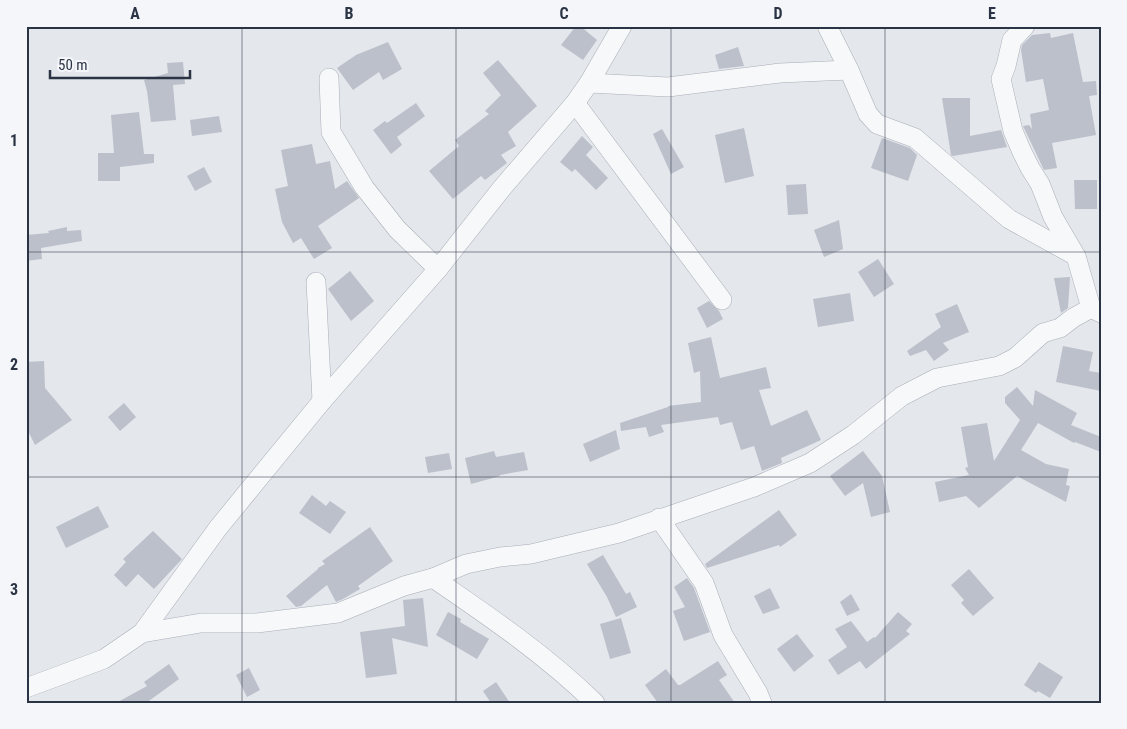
<svg xmlns="http://www.w3.org/2000/svg" width="1127" height="729" viewBox="0 0 1127 729" font-family="'Roboto Condensed',sans-serif">
<style>
.building{fill:#bbc0ca}
.lines{fill:none;stroke-linecap:round;stroke-linejoin:round}
.street-casing{stroke:#a9aeb7;stroke-width:20}
.street{stroke:#f7f8fa;stroke-width:19}
.grid{fill:none;stroke:#2b3445;stroke-width:1;stroke-opacity:0.55}
.neatline{fill:none;stroke:#2b3445;stroke-width:2}
.grid-label{font-size:16px;text-anchor:middle;font-weight:bold;fill:#2b3445}
</style>
<rect width="100%" height="100%" fill="#e4e7ec"/>
<g class="building">
<polygon points="576,26 580,26 597,40 583,60 561,45"/>
<polygon points="1050,33 1051,38 1073,33 1083,82 1096,81 1097,95 1089,96 1096,135 1052,143 1057,168 1044,170 1023,126 1029,125 1032,129 1030,114 1049,110 1043,79 1026,82 1021,50 1022,45 1032,35"/>
<polygon points="388,42 402,69 383,80 379,72 353,90 337,68 356,55"/>
<polygon points="738,47 744,66 719,69 715,55"/>
<polygon points="498,60 537,106 508,132 516,146 501,155 507,163 485,180 481,176 453,199 429,171 459,146 455,140 489,114 485,111 501,95 483,73"/>
<polygon points="183,62 185,84 173,85 176,120 151,122 147,91 144,80 168,73 167,63"/>
<polygon points="942,98 970,98 970,136 1001,130 1007,147 953,156 951,155"/>
<polygon points="416,103 425,116 397,137 402,145 391,154 373,130 385,121 387,123"/>
<polygon points="139,112 144,154 154,154 154,163 120,167 120,181 98,181 98,153 114,153 111,115"/>
<polygon points="219,116 222,132 192,136 190,120"/>
<polygon points="744,128 754,176 725,183 715,135"/>
<polygon points="662,129 684,167 671,174 653,134"/>
<polygon points="582,136 593,147 586,155 608,178 596,190 575,169 572,172 560,162"/>
<polygon points="882,138 910,148 917,155 908,181 871,168"/>
<polygon points="312,144 316,164 330,161 335,189 347,181 359,198 318,226 332,248 314,259 301,238 293,243 282,222 275,189 288,186 281,150"/>
<polygon points="204,167 212,182 195,191 187,176"/>
<polygon points="1074,180 1097,180 1097,209 1075,209"/>
<polygon points="806,184 808,214 788,215 786,185"/>
<polygon points="839,220 843,249 824,257 814,230"/>
<polygon points="67,227 67,231 81,230 82,241 41,248 42,259 26,261 26,235 49,233 48,231"/>
<polygon points="878,259 894,284 874,297 858,272"/>
<polygon points="350,271 374,301 351,321 328,289"/>
<polygon points="1070,277 1068,308 1061,313 1054,278"/>
<polygon points="850,293 854,321 818,327 813,299"/>
<polygon points="709,301 719,311 723,319 707,328 697,308"/>
<polygon points="957,304 969,332 943,343 949,350 934,361 926,350 910,356 907,351 941,327 935,314"/>
<polygon points="711,337 720,378 766,367 771,388 759,390 771,426 807,410 821,440 781,458 782,463 762,471 754,446 741,450 732,422 720,425 718,417 661,425 664,432 649,437 646,427 621,431 620,423 668,407 668,406 701,402 700,371 694,373 688,343"/>
<polygon points="1063,346 1093,352 1089,371 1101,373 1101,391 1056,382"/>
<polygon points="44,361 45,388 72,420 35,445 26,427 26,362"/>
<polygon points="1017,387 1033,406 1035,390 1077,413 1071,425 1101,437 1101,452 1075,442 1074,443 1038,423 1021,450 1046,464 1069,469 1066,485 1070,486 1066,502 1017,476 979,508 966,496 939,502 935,482 969,475 965,468 968,467 961,427 987,423 994,461 1020,420 1005,403 1005,397"/>
<polygon points="124,403 136,417 120,431 108,417"/>
<polygon points="616,430 620,449 590,462 583,444"/>
<polygon points="494,451 496,457 524,452 528,470 500,475 500,476 471,484 465,458"/>
<polygon points="863,451 882,476 890,512 871,517 863,483 845,496 830,476"/>
<polygon points="449,453 452,469 428,473 425,457"/>
<polygon points="312,495 326,506 330,501 346,512 330,534 299,513"/>
<polygon points="98,506 109,527 66,548 56,527"/>
<polygon points="779,510 797,535 780,547 779,545 707,568 705,564"/>
<polygon points="370,527 393,561 358,586 360,589 343,599 336,602 327,585 301,606 296,607 286,596 318,569 318,568 325,564 322,561"/>
<polygon points="153,531 182,559 154,589 138,574 126,587 114,575 126,562 123,559"/>
<polygon points="603,555 626,594 630,592 637,607 616,617 607,597 587,564"/>
<polygon points="969,569 994,598 973,616 961,603 964,600 951,585"/>
<polygon points="687,578 694,588 710,632 684,641 673,611 685,607 674,587"/>
<polygon points="770,588 780,608 763,614 754,596"/>
<polygon points="851,594 860,610 847,616 840,602"/>
<polygon points="423,598 428,647 392,638 397,674 366,678 360,632 405,626 403,600"/>
<polygon points="448,612 461,619 460,622 489,639 477,659 436,635"/>
<polygon points="898,612 912,624 906,631 910,634 866,669 860,661 838,675 828,660 847,647 835,629 851,621 867,642 874,637 875,638"/>
<polygon points="621,618 631,653 610,659 600,624"/>
<polygon points="797,634 814,656 794,672 777,649"/>
<polygon points="718,661 727,675 719,680 735,703 658,703 645,685 666,669 678,685 680,685"/>
<polygon points="1039,662 1063,677 1050,698 1038,691 1036,693 1024,685"/>
<polygon points="169,664 179,679 146,703 116,703 147,686 144,682"/>
<polygon points="249,668 260,690 247,697 236,675"/>
<polygon points="496,682 510,703 491,703 483,691"/>
</g>
<g class="lines">
<defs>
<g id="street">
<polyline points="827,26 849,70 868,114 877,124 915,138 1009,219 1076,256 1091,308"/>
<polyline points="1025,26 1012,40 1006,66 1001,79 1013,131 1022,152 1030,168 1040,184 1053,217 1074,253"/>
<polyline points="329,78 331,132 364,187 397,229 438,269"/>
<polyline points="589,83 668,87 780,73 849,70"/>
<polyline points="575,103 722,300"/>
<polyline points="316,282 322,401"/>
<polyline points="659,518 704,583 723,635 758,693 762,703"/>
<path d="M 433,578 C 490,617 546,655 595,703"/>
<polyline points="142,633 218,528 322,401 438,269 502,188 575,103 589,83 622,26"/>
<polyline points="26,688 104,659 142,633 201,623 257,623 338,613 404,586 433,578 466,564 500,557 531,554 619,533 754,487 810,463 853,435 902,396 937,378 999,366 1015,358 1043,333 1060,328 1073,318 1091,308 1101,313"/>
</g>
</defs>
<use href="#street" class="street-casing"/>
<use href="#street" class="street"/>
</g>
<path class="grid" d="M 242,26 L 242,703M 456,26 L 456,703M 671,26 L 671,703M 885,26 L 885,703M 26,252 L 1101,252M 26,477 L 1101,477"/>
<rect width="1127" height="729" fill="none" stroke="#f4f6f9" stroke-width="55"/>
<path d="M50 70v8h140v-8" fill="none" stroke="#2b3445" stroke-width="2.5"/>
<text x="58" y="70" font-size="15" fill="#2b3445" stroke="#f4f6f9" stroke-width="4" paint-order="stroke">50 m</text>
<rect x="28" y="28" width="1072" height="674" class="neatline"/>
<g class="grid-label">
<text x="135" y="19">A</text>
<text x="349" y="19">B</text>
<text x="564" y="19">C</text>
<text x="778" y="19">D</text>
<text x="992" y="19">E</text>
<text x="14" y="146">1</text>
<text x="14" y="370">2</text>
<text x="14" y="595">3</text>
</g>
</svg>
